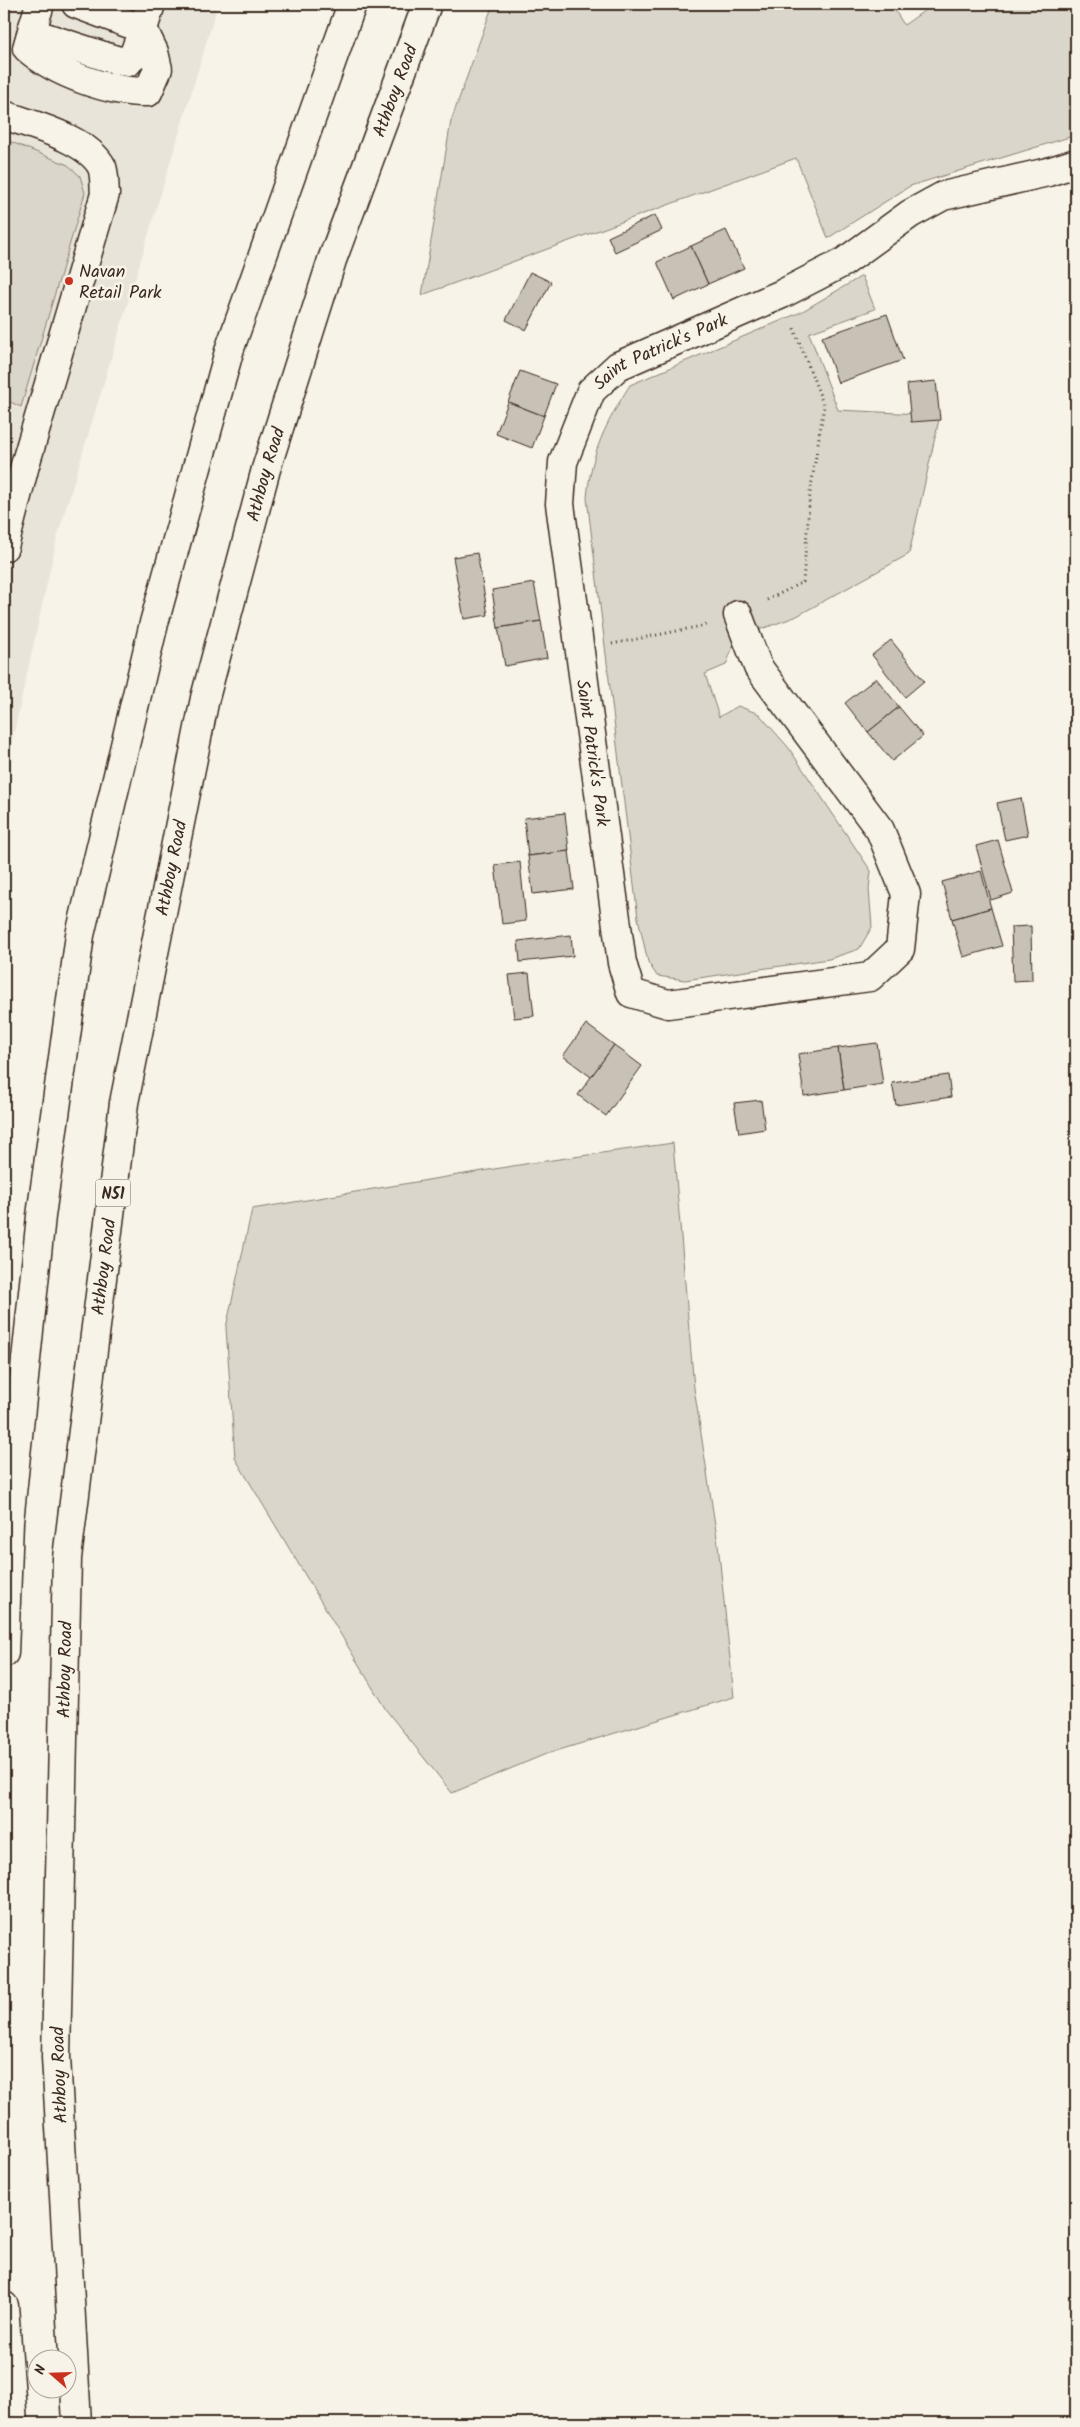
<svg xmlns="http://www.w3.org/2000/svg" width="1080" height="2427" viewBox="0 0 1080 2427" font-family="Kalam,sans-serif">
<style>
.built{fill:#e9e4d9}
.green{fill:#dbd6cb;stroke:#8b8074}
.building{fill:#c8c1b6;stroke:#3b2a1e}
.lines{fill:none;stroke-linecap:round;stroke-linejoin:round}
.minor-casing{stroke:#3b2a1e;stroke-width:31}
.major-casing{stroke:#3b2a1e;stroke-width:31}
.path{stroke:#3b2a1e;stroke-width:3;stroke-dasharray:1 4;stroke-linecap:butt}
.minor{stroke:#f7f3e8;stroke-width:28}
.major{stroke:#f7f3e8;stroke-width:28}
.poi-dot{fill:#c8321e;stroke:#f7f3e8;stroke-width:2}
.labels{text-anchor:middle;stroke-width:5;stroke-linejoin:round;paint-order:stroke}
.shield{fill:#f7f3e8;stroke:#73665b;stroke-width:1}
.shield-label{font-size:16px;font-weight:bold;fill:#3b2a1e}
.street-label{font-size:18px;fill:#3b2a1e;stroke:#f7f3e8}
.poi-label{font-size:18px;fill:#3b2a1e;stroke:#f7f3e8;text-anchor:start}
</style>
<rect width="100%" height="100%" fill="#f7f3e8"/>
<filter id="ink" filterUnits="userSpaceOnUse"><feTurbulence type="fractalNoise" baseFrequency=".02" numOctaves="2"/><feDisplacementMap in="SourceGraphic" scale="10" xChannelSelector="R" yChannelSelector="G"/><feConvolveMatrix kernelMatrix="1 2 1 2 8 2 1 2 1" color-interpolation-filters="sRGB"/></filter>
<g filter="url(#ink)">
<polygon class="built" points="4,4 218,4 57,538 4,778"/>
<g class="green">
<polygon points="493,4 891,4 904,25 934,4 1076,4 1076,135 910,186 828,238 796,158 422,295 451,121"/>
<polygon points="4,139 68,165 80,176 85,193 21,407 4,399"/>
<path d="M 862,276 L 875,309 L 809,333 L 838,410 L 940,415 L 909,554 L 795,617 L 736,638 L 726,665 L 705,674 L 719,717 L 738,706 L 759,714 L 788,747 L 871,871 L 869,889 L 872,927 L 859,949 L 829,959 L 685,980 L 657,976 L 648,962 L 638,918 L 587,498 C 591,452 606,423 630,385 L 801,312 Z"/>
<polygon points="673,1143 694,1388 718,1544 734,1697 546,1754 452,1793 386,1710 235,1458 226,1328 252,1209 531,1163"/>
</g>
<g class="building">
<polygon points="655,215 662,230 615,252 608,237"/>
<polygon points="726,230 744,268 708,284 691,246"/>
<polygon points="691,246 708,284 674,300 657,262"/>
<polygon points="530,272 551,282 526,330 506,320"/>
<polygon points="887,314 903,360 838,383 822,337"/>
<polygon points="520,371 556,384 544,416 508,402"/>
<polygon points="936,381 940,420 911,422 907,384"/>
<polygon points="508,402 544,416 532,448 496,434"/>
<polygon points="477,553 488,615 464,619 453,557"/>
<polygon points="534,583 541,621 498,628 492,590"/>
<polygon points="541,621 547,658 505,666 498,628"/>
<polygon points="891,640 924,681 905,697 872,655"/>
<polygon points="876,678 899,707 868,732 845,703"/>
<polygon points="899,707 923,736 892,761 868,732"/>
<polygon points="1021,798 1028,835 1005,840 997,803"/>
<polygon points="565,813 569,851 528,856 524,818"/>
<polygon points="998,840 1013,893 991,900 976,846"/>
<polygon points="569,851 574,889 533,894 528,856"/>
<polygon points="520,862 526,921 502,924 495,865"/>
<polygon points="981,871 991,908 952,919 942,882"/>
<polygon points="991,908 1002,946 963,957 952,919"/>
<polygon points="1031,926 1032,980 1013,981 1011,927"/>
<polygon points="571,935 573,956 520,962 518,941"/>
<polygon points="529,973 534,1016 514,1018 509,975"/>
<polygon points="586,1024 614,1045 591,1077 563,1056"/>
<polygon points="877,1043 883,1084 844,1090 838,1048"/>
<polygon points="614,1045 642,1066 606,1116 578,1095"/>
<polygon points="838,1048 844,1090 804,1096 798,1054"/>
<polygon points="948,1075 951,1097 896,1105 892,1083"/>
<polygon points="761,1100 765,1129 739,1133 734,1103"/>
</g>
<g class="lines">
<defs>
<g id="minor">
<polyline points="40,4 33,27 39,35 116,60 128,62 134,54 143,29"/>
<polyline points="76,4 143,29 151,4"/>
<path d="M 33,27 L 27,48 C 55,73 110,93 148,92 L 158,69 L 154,52 L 143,29"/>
<path d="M 4,115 C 32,125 88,139 102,167 C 105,175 104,186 105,194 L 25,465 L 4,547"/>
<path id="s1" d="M 738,615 L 758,667 L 880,830 L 906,894 L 900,949 L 870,977 L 668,1004 L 631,993 L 622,963 L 560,504 L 563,462 L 591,391 L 618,366 L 782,294 L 844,262 L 910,214 L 943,196 L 1048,172 L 1076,163"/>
</g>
<g id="major">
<polyline points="4,1653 9,1522 41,1216 80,935 154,623 230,348 352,4"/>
<polyline points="4,2306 13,2423"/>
<path id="s2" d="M 77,2423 L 56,2057 L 67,1558 L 124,1103 L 205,698 L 266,469 L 332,260 L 427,4"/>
</g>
</defs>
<use href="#minor" class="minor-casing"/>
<use href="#major" class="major-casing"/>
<g class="path">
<polyline points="767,600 803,582 810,493 824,406 793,326"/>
<polyline points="612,644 707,625"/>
</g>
<use href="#minor" class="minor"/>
<use href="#major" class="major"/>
</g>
</g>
<circle class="poi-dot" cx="69" cy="281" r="5"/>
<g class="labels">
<rect class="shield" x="95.5" y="1179.5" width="35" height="27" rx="4"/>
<g class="shield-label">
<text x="113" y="1199">N51</text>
</g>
<g class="street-label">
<text dy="6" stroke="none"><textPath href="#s2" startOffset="2374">Athboy Road</textPath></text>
<text dy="6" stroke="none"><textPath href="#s1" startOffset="1361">Saint Patrick's Park</textPath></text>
<text dy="6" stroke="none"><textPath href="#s2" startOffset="1969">Athboy Road</textPath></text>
<text transform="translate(593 753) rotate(82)" y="6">Saint Patrick's Park</text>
<text dy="6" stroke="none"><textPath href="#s2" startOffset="1564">Athboy Road</textPath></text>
<text dy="6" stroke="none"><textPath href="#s2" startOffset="1159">Athboy Road</textPath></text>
<text dy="6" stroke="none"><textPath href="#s2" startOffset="754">Athboy Road</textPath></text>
<text transform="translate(59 2075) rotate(-92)" y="6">Athboy Road</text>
</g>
<g class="poi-label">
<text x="79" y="277">Navan<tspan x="79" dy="21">Retail Park</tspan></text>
</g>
</g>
<rect width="1080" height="2427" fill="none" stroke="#f7f3e8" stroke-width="20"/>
<rect x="10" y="10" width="1060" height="2407" fill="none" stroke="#3b2a1e" stroke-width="2" filter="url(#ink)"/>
<g transform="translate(52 2374) rotate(290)"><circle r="24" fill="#f7f3e8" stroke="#aca397"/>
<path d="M0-4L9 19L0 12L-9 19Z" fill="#c8321e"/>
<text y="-8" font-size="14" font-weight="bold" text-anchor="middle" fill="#3b2a1e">N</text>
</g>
</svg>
